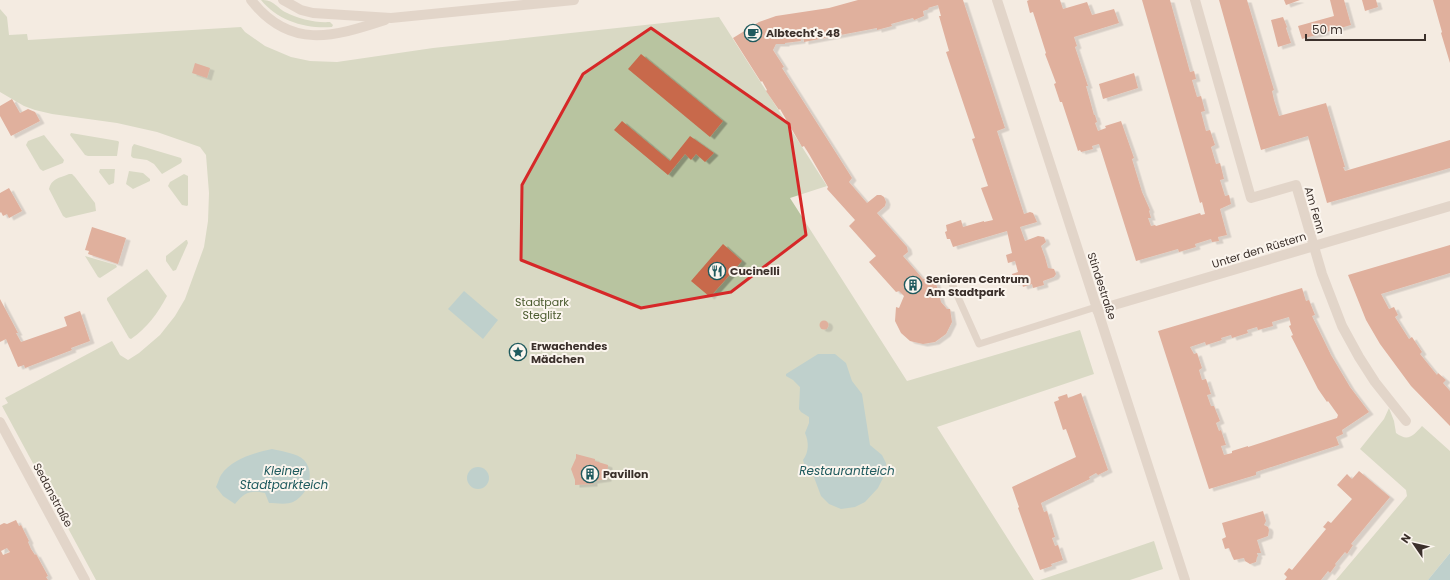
<svg xmlns="http://www.w3.org/2000/svg" width="1450" height="580" viewBox="0 0 1450 580" font-family="Poppins,sans-serif">
<style>
.green{fill:#b8c4a0}
.water{fill:#7fb0b2}
.building{fill:#c8694b;fill-rule:evenodd;filter:url(#shadow)}
.lines{fill:none;stroke-linecap:round;stroke-linejoin:round}
.service{stroke:#cdbbac;stroke-width:7}
.minor{stroke:#cdbbac;stroke-width:10}
.tertiary{stroke:#cdbbac;stroke-width:10}
.marked{fill:none;stroke:#d62828;stroke-width:3;stroke-linejoin:round}
.labels{text-anchor:middle;stroke-width:4;stroke-linejoin:round;paint-order:stroke}
.poi-label{font-size:11px;font-weight:bold;fill:#3b302b;stroke:#fbf5ee;text-anchor:start}
.street-label{font-size:11px;fill:#3b302b;stroke:#fbf5ee}
.park-label{font-size:11px;fill:#4a5a2e;stroke:#fbf5ee}
.water-label{font-size:12px;font-style:italic;fill:#1f5a5e;stroke:#fbf5ee}
</style>
<defs>
<filter id="shadow"><feDropShadow dx="4.5" dy="2.5" stdDeviation="0" flood-color="#0004"/></filter>
</defs>
<rect width="100%" height="100%" fill="#f4ebe1"/>
<g class="green">
<path d="M 261,0 C 274,0 275,6 285,12 C 299,19 315,23 330,22 L 333,25 L 332,27 C 306,29 278,21 261,0 Z"/>
<polygon points="0,9 7,17 9,35 27,34 28,40 241,27 245,32 265,46 291,57 310,61 337,62 433,48 719,17 827,186 790,198 907,381 1080,330 1094,374 937,427 1034,580 96,580 2,406 8,403 5,398 112,341 120,355 128,360 139,353 160,335 175,316 185,299 204,247 208,221 209,193 206,155 200,147 157,132 117,123 52,114 35,110 24,106 0,92"/>
<polygon points="71,133 118,141 119,142 117,156 88,156 85,155 70,135"/>
<polygon points="44,135 64,160 63,163 43,171 40,169 26,145 28,141"/>
<polygon points="134,144 181,158 182,161 181,163 162,174 154,164 147,160 133,158 131,156 132,147"/>
<polygon points="100,169 115,169 114,183 109,185 108,184 99,172"/>
<polygon points="129,171 143,173 150,179 150,181 133,189 126,184"/>
<path d="M 69,174 L 72,174 L 75,177 L 95,203 L 96,211 L 66,218 L 63,216 L 49,189 C 51,179 59,178 69,174 Z"/>
<polygon points="184,174 188,176 188,205 187,206 182,205 168,186 170,182"/>
<polygon points="186,240 187,240 188,243 176,270 173,271 166,261 166,256"/>
<polygon points="85,256 116,265 117,267 100,278 98,277"/>
<path d="M 147,269 L 167,296 C 158,313 147,328 131,339 L 129,338 L 107,300 L 107,298 Z"/>
<path d="M 1389,408 L 1394,421 L 1396,433 C 1408,442 1413,436 1422,426 L 1450,451 L 1450,553 L 1428,580 L 1336,580 L 1407,496 L 1406,490 L 1360,449 L 1384,419 Z"/>
<polygon points="1154,541 1163,569 1130,580 1040,580"/>
</g>
<g class="water">
<polygon points="464,291 498,320 483,339 448,309"/>
<path d="M 818,354 L 835,354 L 846,363 L 852,381 L 862,394 L 870,445 L 882,455 L 886,463 L 886,472 L 878,488 L 865,502 L 855,507 L 841,509 L 829,504 L 821,496 L 812,472 L 806,470 L 803,460 C 809,452 809,442 805,433 L 809,423 L 809,417 L 801,412 L 799,409 L 800,387 L 793,380 L 786,376 L 786,374 Z"/>
<path d="M 272,449 C 280,451 297,453 304,460 C 316,473 308,495 293,502 C 287,505 275,503 269,503 L 265,493 C 250,490 245,492 235,504 L 223,496 L 216,487 C 218,483 219,478 221,475 C 232,459 254,453 272,449 Z"/>
<circle cx="478" cy="478" r="11"/>
<polygon points="1450,553 1450,580 1428,580"/>
</g>
<g class="building">
<polygon points="858,0 963,0 1005,128 997,131 1024,214 1030,212 1033,213 1037,222 1020,227 1025,241 1038,236 1044,237 1046,242 1041,246 1045,257 1048,268 1054,269 1056,274 1054,277 1043,281 1044,285 1033,288 1032,284 1023,287 1021,281 1014,283 1012,274 1018,272 1015,261 1008,263 1006,255 1012,253 1007,231 953,247 950,239 947,239 945,232 947,231 946,225 961,220 963,227 984,221 984,222 993,220 981,188 988,186 972,139 975,138 946,52 949,51 939,16 941,16 938,5 928,8 929,9 923,11 924,16 914,20 913,18 891,24 892,26 877,30 877,28 804,42 803,32 800,33 801,41 785,43 785,44 776,44 773,50 784,67 782,68 852,178 849,182 867,203 877,195 881,195 884,197 886,202 885,206 877,213 907,247 908,252 903,256 923,279 934,276 941,302 947,309 950,309 952,322 946,334 935,342 923,344 910,341 901,333 895,321 896,307 899,308 904,296 899,291 896,292 869,262 876,256 849,226 855,220 827,189 828,187 809,154 804,146 802,147 780,109 779,110 766,91 767,90 762,81 761,82 733,38 759,22 776,16 829,8"/>
<polygon points="1029,0 1060,0 1063,9 1087,2 1092,15 1114,9 1119,23 1074,37 1077,46 1075,47 1088,86 1086,86 1094,115 1095,115 1097,122 1095,123 1098,131 1106,128 1105,126 1121,121 1134,158 1132,159 1142,192 1150,210 1149,211 1151,218 1148,218 1151,226 1155,225 1156,226 1200,213 1201,215 1205,214 1202,202 1200,203 1142,0 1170,0 1190,72 1194,71 1196,79 1192,80 1197,97 1201,96 1205,111 1201,112 1206,131 1210,130 1215,145 1211,147 1216,164 1220,163 1224,179 1220,180 1225,196 1229,195 1231,204 1220,209 1227,235 1218,237 1219,241 1212,242 1211,239 1195,244 1196,247 1179,252 1178,249 1136,261 1099,144 1092,146 1093,149 1081,152 1080,150 1078,151 1062,102 1060,102 1054,84 1056,83 1053,75 1045,54 1046,53 1033,12 1030,13 1027,1"/>
<polygon points="1219,0 1247,0 1274,90 1272,91 1274,100 1279,116 1326,103 1345,167 1343,167 1345,171 1450,140 1450,168 1327,203 1308,136 1261,150"/>
<polygon points="1284,0 1300,0 1286,5"/>
<polygon points="1330,0 1344,0 1351,25 1302,39 1298,26 1334,16"/>
<polygon points="1362,0 1376,0 1378,7 1365,11"/>
<polygon points="1433,0 1450,0 1450,63 1441,33 1442,32"/>
<polygon points="1283,17 1287,27 1286,28 1291,43 1278,47 1271,20"/>
<polygon points="641,54 723,121 710,137 628,69"/>
<polygon points="195,63 210,68 207,78 192,73"/>
<polygon points="1134,73 1138,88 1103,99 1099,84"/>
<polygon points="12,99 20,113 28,109 35,112 40,121 11,136 0,116 0,106"/>
<polygon points="622,121 670,161 690,136 714,153 705,162 696,154 691,160 685,154 668,175 614,130"/>
<polygon points="9,188 22,211 9,218 7,214 3,216 1,212 0,213 0,193"/>
<polygon points="92,227 126,238 118,264 88,254 89,251 85,250"/>
<polygon points="723,244 742,261 710,297 691,281"/>
<polygon points="1450,245 1450,273 1381,294 1389,309 1394,307 1398,315 1395,317 1409,339 1412,337 1422,352 1420,354 1437,375 1438,373 1446,380 1443,383 1450,391 1450,426 1411,386 1380,344 1366,320 1348,275"/>
<path d="M 1302,288 L 1306,301 L 1309,300 L 1315,315 L 1312,316 L 1331,355 L 1350,387 L 1369,412 L 1342,430 L 1343,434 L 1336,437 L 1339,445 L 1256,472 L 1256,475 L 1209,489 L 1158,331 ZM 1289,317 L 1291,325 L 1289,326 L 1293,335 L 1291,336 L 1318,389 L 1327,402 L 1328,401 L 1338,415 L 1337,418 L 1248,447 L 1248,446 L 1232,451 L 1232,453 L 1224,455 L 1221,446 L 1226,445 L 1221,430 L 1219,431 L 1216,423 L 1220,421 L 1214,406 L 1211,406 L 1207,395 L 1211,394 L 1206,379 L 1202,380 L 1199,370 L 1202,368 L 1197,353 L 1194,354 L 1190,347 L 1205,342 L 1206,345 L 1222,340 L 1221,338 L 1231,335 L 1232,338 L 1248,333 L 1247,330 L 1257,327 L 1258,330 L 1273,326 L 1272,322 Z"/>
<polygon points="0,299 18,333 16,333 21,342 67,326 64,317 80,311 90,341 71,348 72,350 25,368 24,365 18,367 6,339 0,342"/>
<circle cx="824" cy="325" r="4.5"/>
<polygon points="1081,393 1108,470 1098,475 1096,473 1089,477 1090,479 1041,503 1044,512 1047,511 1055,537 1052,538 1055,546 1058,545 1063,560 1051,564 1052,566 1040,570 1018,508 1019,507 1012,487 1076,457 1066,429 1063,430 1054,402 1059,400 1058,397 1067,394 1068,398"/>
<polygon points="576,454 595,459 595,461 608,465 607,479 593,481 593,484 575,485 575,480 571,469 576,458"/>
<polygon points="1359,471 1390,497 1351,544 1353,545 1347,554 1345,552 1335,564 1336,565 1330,573 1328,571 1321,580 1285,580 1287,577 1284,574 1289,568 1292,570 1326,529 1323,527 1328,521 1331,523 1352,499 1337,485 1347,474 1352,479"/>
<polygon points="1263,511 1266,521 1264,525 1268,527 1269,530 1268,536 1257,540 1261,553 1257,553 1258,556 1257,557 1256,562 1250,564 1245,561 1244,558 1234,560 1232,556 1229,548 1225,549 1222,539 1226,537 1222,523"/>
<path d="M 16,520 L 19,526 L 21,525 L 29,541 L 28,542 L 31,549 L 35,555 L 36,554 L 48,576 L 46,577 L 48,580 L 0,580 L 0,525 L 4,523 L 7,524 ZM 7,548 L 10,552 L 3,555 L 1,551 Z"/>
</g>
<g class="lines">
<polyline class="service" points="949,277 979,344 1096,307"/>
<g class="minor">
<polyline points="997,0 1185,580"/>
<polyline points="1195,0 1251,198 1296,185 1322,274 1342,326 1359,357 1375,382 1406,421"/>
<polyline points="1097,310 1450,206"/>
<polyline points="0,422 85,580"/>
</g>
<g class="tertiary">
<path d="M 251,0 C 290,50 333,37 385,20"/>
<polyline points="283,0 301,10 313,13 391,18 574,0"/>
</g>
</g>
<path d="M0 0H1450V580H0ZM 651,28 L 789,124 L 806,235 L 731,292 L 641,308 L 521,260 L 522,185 L 583,74 Z" fill="#f4ebe1" fill-opacity=".55" fill-rule="evenodd"/>
<path class="marked" d="M 651,28 L 789,124 L 806,235 L 731,292 L 641,308 L 521,260 L 522,185 L 583,74 Z"/>
<defs>
<symbol id="cafe-ring" viewBox="-11 -11 22 22"><circle r="9.5" fill="#fbf5ee" stroke="#1f5a5e" stroke-width="1.5"/><path d="M-5.5-4.5H6V0H3Q3 3.5 0 3.5H-2.5Q-5.5 3.5-5.5 0ZM3-3.2v2h1.7v-2ZM-6 4.5H4V6H-6Z" fill="#1f5a5e"/></symbol>
<symbol id="restaurant-ring" viewBox="-11 -11 22 22"><circle r="9.5" fill="#fbf5ee" stroke="#1f5a5e" stroke-width="1.5"/><path d="M-5-6h1v4h1v-4h1v4h1v-4h1v5L-1.5 .5V6h-2V.5L-5-1ZM5-6V6H3V1.5H1.5Q1.5-4 5-6Z" fill="#1f5a5e"/></symbol>
<symbol id="building-ring" viewBox="-11 -11 22 22"><circle r="9.5" fill="#fbf5ee" stroke="#1f5a5e" stroke-width="1.5"/><path d="M-4-6H4V6H1V3H-1V6H-4ZM-2.5-4.3h1.7v1.8h-1.7ZM.8-4.3h1.7v1.8H.8ZM-2.5-1h1.7V.8h-1.7ZM.8-1h1.7V.8H.8Z" fill="#1f5a5e"/></symbol>
<symbol id="sight-ring" viewBox="-11 -11 22 22"><circle r="9.5" fill="#fbf5ee" stroke="#1f5a5e" stroke-width="1.5"/><path d="M0-6L1.8-2.2L6-1.7L2.9 1.2L3.7 5.4L0 3.3L-3.7 5.4L-2.9 1.2L-6-1.7L-1.8-2.2Z" fill="#1f5a5e"/></symbol>
</defs>
<g fill-rule="evenodd">
<use href="#cafe-ring" x="743" y="23" width="20" height="20"/>
<use href="#restaurant-ring" x="707" y="261" width="20" height="20"/>
<use href="#building-ring" x="903" y="275" width="20" height="20"/>
<use href="#sight-ring" x="508" y="342" width="20" height="20"/>
<use href="#building-ring" x="580" y="464" width="20" height="20"/>
</g>
<g class="labels">
<g class="poi-label">
<text x="766" y="37">Albtecht's 48</text>
<text x="730" y="275">Cucinelli</text>
<text x="926" y="283">Senioren Centrum<tspan x="926" dy="13">Am Stadtpark</tspan></text>
<text x="531" y="350">Erwachendes<tspan x="531" dy="13">Mädchen</tspan></text>
<text x="603" y="478">Pavillon</text>
</g>
<g class="street-label">
<text transform="translate(1315 210) rotate(74)" y="4">Am Fenn</text>
<text transform="translate(1259 250) rotate(-17)" y="4">Unter den Rüstern</text>
<text transform="translate(1102 286) rotate(72)" y="4">Stindestraße</text>
<text transform="translate(53 495) rotate(62)" y="4">Sedanstraße</text>
</g>
<g class="park-label">
<text x="542" y="306">Stadtpark<tspan x="542" dy="13">Steglitz</tspan></text>
</g>
<g class="water-label">
<text x="284" y="475">Kleiner<tspan x="284" dy="14">Stadtparkteich</tspan></text>
<text x="847" y="475">Restaurantteich</text>
</g>
</g>
<g transform="translate(1414 544) rotate(304)" stroke="#fbf5ee" stroke-width="3" paint-order="stroke">
<path d="M0-3L7 15L0 10L-7 15Z" fill="#3b302b"/>
<text y="-6" font-size="11" font-weight="bold" text-anchor="middle" fill="#3b302b">N</text>
</g>
<path d="M1306 34v6h119v-6" fill="none" stroke="#3b302b" stroke-width="2"/>
<text x="1312" y="34" font-size="12" fill="#3b302b" stroke="#fbf5ee" stroke-width="3" paint-order="stroke">50 m</text>
</svg>
